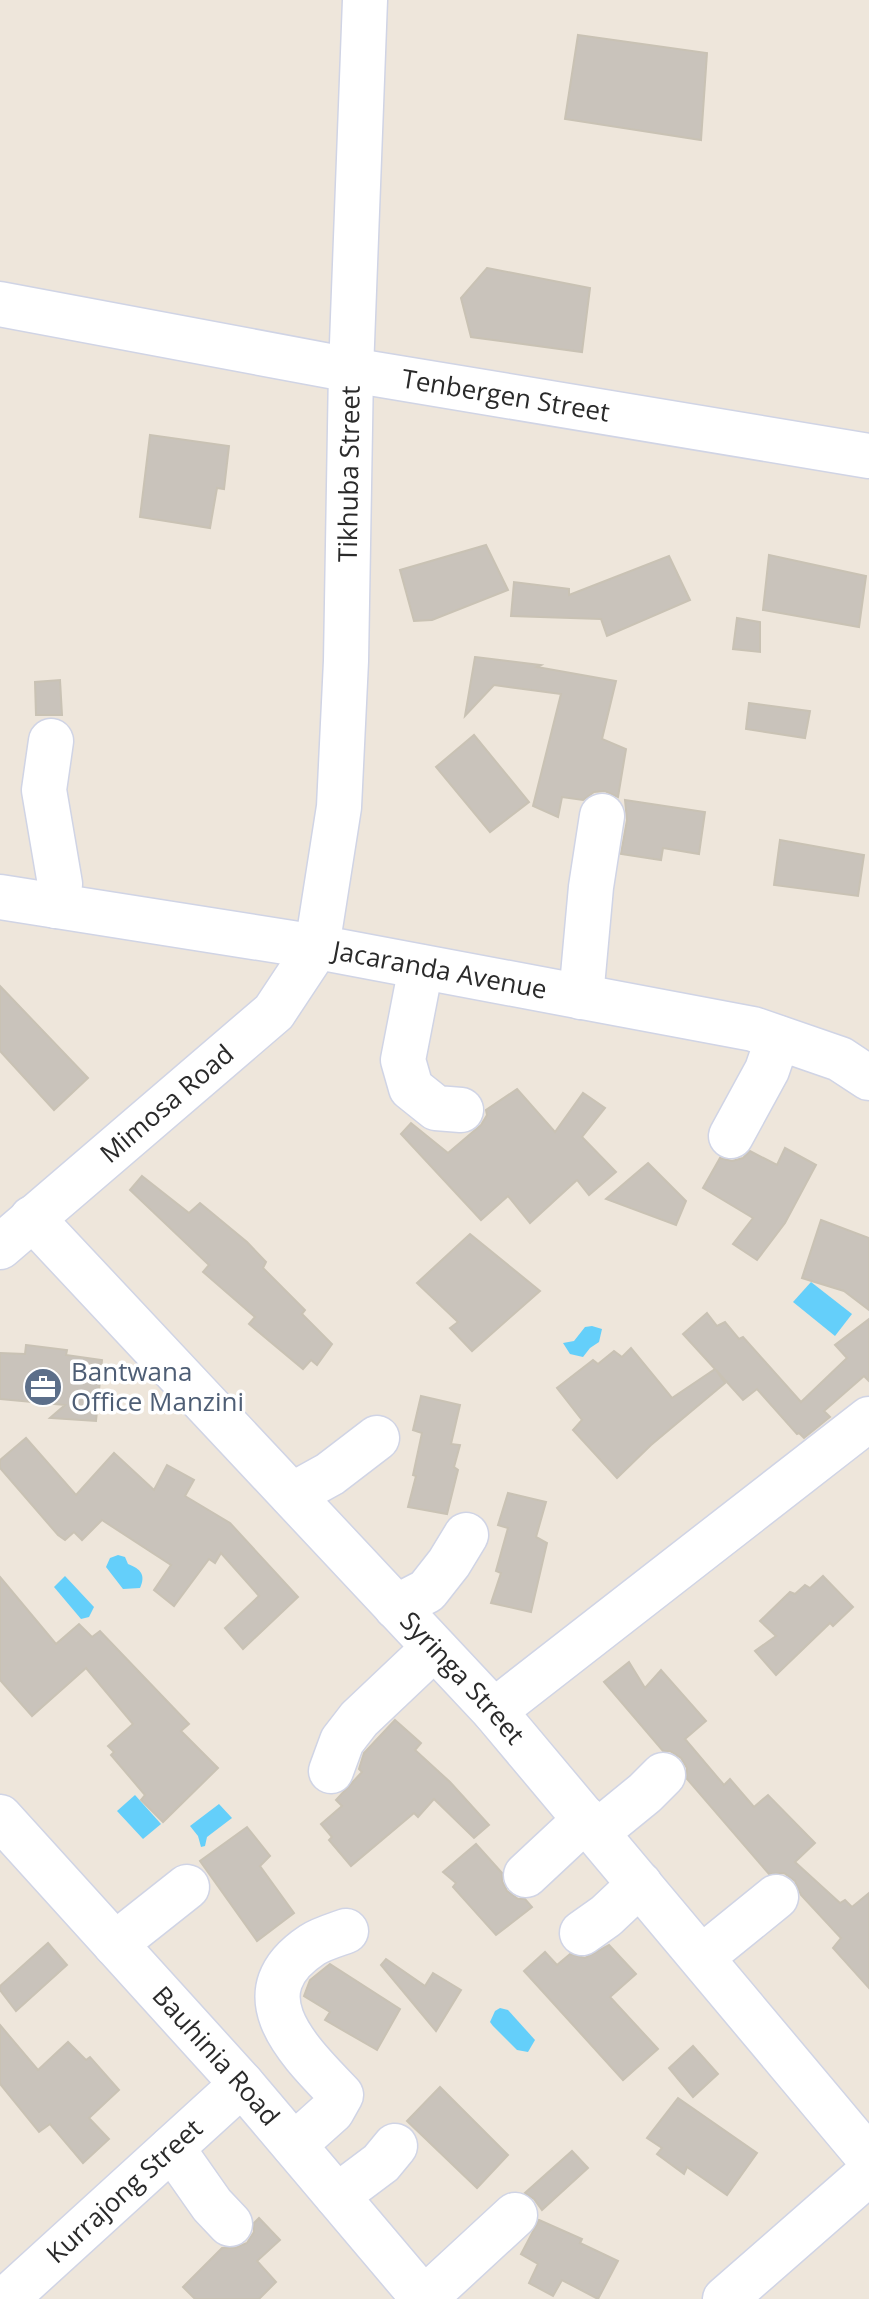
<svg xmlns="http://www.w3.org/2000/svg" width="869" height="2299" viewBox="0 0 869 2299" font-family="'Open Sans',sans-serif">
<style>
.water{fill:#64cffa}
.building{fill:#c9c3bb;stroke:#c9c2b4;stroke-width:2}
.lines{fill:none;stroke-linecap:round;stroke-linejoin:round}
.minor-casing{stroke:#d0d4e5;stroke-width:47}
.minor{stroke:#fff;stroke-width:44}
.labels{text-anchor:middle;stroke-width:7;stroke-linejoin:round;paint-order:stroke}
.street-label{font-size:26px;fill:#2a2a2a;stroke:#fff}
.service-label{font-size:26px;fill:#4e5e75;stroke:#fff;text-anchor:start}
</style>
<rect width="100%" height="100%" fill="#eee6db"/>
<g class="water">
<polygon points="811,1282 852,1314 835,1336 793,1302"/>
<polygon points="592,1326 602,1329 599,1342 590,1348 583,1357 570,1354 563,1343 574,1341 585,1327"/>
<path d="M 118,1555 L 125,1557 L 128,1564 C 141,1569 146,1575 140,1588 L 123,1589 L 106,1567 L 110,1558 Z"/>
<polygon points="65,1576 94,1607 89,1617 81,1619 54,1587"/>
<polygon points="135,1795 161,1824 143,1839 117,1811"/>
<polygon points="219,1804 232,1818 207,1837 205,1846 201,1847 198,1836 190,1826"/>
<polygon points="500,2008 508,2010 535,2040 528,2052 517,2050 493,2026 490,2022 495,2011"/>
</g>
<g class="building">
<polygon points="578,35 707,53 701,140 565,119"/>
<polygon points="487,268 590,288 582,352 471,337 461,298"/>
<polygon points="150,435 229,446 224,489 217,488 210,528 140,517"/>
<polygon points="486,545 508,590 432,620 414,621 400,570"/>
<polygon points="769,555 866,576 859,627 763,610"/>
<polygon points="669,556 690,600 607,636 601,619 511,616 514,582 569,589 569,595"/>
<polygon points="737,618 760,622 760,652 733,649"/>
<polygon points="475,657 541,665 537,667 616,681 602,739 626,749 618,797 605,791 594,792 583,800 562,797 558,817 533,806 561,694 494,685 465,716"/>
<polygon points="60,680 62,715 36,715 35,682"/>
<polygon points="749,703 810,711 805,738 746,729"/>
<polygon points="474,735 529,802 490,832 436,767"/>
<polygon points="625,800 705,812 699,854 663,848 661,860 621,854 627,820"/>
<polygon points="780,840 864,855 858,896 774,885"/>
<polygon points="0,986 88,1078 54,1110 0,1051"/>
<polygon points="517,1089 555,1132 583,1093 605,1108 582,1137 616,1172 589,1195 577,1180 530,1223 508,1196 481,1220 401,1134 411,1123 448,1153 481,1125 487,1115 486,1110"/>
<polygon points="785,1148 816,1165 785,1223 757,1260 733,1244 753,1218 703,1188 720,1158 732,1161 743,1158 750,1151 777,1165"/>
<polygon points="648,1163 686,1201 676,1225 606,1199"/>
<polygon points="142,1176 189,1213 200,1203 247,1242 266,1262 263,1268 305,1310 302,1314 332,1344 317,1365 311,1360 303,1369 249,1324 255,1317 203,1272 209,1265 130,1190"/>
<polygon points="821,1220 869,1238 869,1310 844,1291 802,1278"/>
<polygon points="470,1234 540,1291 472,1351 450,1328 458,1322 417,1283"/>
<polygon points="707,1313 717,1326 725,1322 739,1339 743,1337 801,1402 847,1358 835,1345 869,1319 869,1381 864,1376 824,1411 830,1417 804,1438 799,1433 797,1434 757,1389 743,1400 716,1370 725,1383 651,1445 617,1478 573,1430 582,1420 557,1388 593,1360 598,1364 614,1351 622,1357 631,1348 672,1398 715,1369 683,1334"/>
<polygon points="26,1345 67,1350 66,1355 102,1360 96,1421 50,1418 65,1405 0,1399 0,1353 25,1354"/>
<polygon points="421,1396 460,1405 451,1444 460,1445 454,1467 458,1470 447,1514 408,1507 416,1476 413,1475 422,1433 413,1430"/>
<polygon points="26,1438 76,1495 114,1453 154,1490 167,1465 194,1480 185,1496 230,1523 298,1597 243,1649 225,1628 259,1596 221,1553 215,1563 209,1559 174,1606 154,1590 171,1565 102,1520 82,1540 74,1532 65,1540 58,1535 0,1468 0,1460"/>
<polygon points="508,1493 546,1502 536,1537 547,1543 531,1612 491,1603 501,1573 496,1571 508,1528 498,1525"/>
<polygon points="823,1576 853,1607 833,1626 830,1623 776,1675 755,1651 776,1636 760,1621 790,1592 795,1594 805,1585 810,1588"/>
<polygon points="0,1577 56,1644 79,1624 92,1637 100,1631 189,1724 181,1731 218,1768 163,1822 141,1800 145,1795 111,1755 114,1752 108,1746 133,1724 86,1668 32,1716 0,1680"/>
<polygon points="629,1662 645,1688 661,1670 706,1721 685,1739 724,1785 730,1779 754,1807 768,1795 815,1843 795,1862 840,1903 845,1900 852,1907 869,1893 869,1988 833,1948 841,1938 801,1895 795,1881 784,1873 769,1874 687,1779 687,1768 681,1758 670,1751 663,1751 604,1682"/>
<polygon points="395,1720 421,1743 415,1750 450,1782 489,1825 474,1838 434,1799 418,1817 414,1813 351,1866 329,1840 332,1837 321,1824 342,1806 336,1800 362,1772 359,1769 364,1753"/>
<polygon points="247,1827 270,1856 260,1866 294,1913 257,1941 200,1861"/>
<polygon points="476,1844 502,1873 502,1881 507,1891 518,1899 525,1899 532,1907 496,1935 453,1887 456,1883 443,1872"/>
<polygon points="48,1943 67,1965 16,2011 0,1990 0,1986"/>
<polygon points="609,1945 636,1974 610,1997 658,2049 623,2080 524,1971 545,1952 557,1965 570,1954 585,1958"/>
<polygon points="386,1959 425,1986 433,1973 461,1990 436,2031 381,1965"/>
<polygon points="330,1964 400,2009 377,2050 325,2020 330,2012 304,1996 310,1980"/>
<polygon points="0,2025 38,2070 68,2042 86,2060 90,2057 119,2090 89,2118 109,2139 83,2163 50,2124 39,2132 0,2084"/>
<polygon points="693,2046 718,2074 693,2097 669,2068"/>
<polygon points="440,2087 508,2155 477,2188 407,2121"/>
<polygon points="678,2098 757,2153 727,2195 687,2167 684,2174 657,2154 662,2148 647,2138"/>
<polygon points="572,2151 588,2168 542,2210 534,2199 525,2193"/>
<polygon points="259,2218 280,2240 257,2261 276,2282 259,2299 195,2299 183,2287 222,2248 235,2248 247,2243 254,2232 254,2223"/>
<polygon points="539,2220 582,2239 580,2243 618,2261 598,2299 562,2280 553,2296 529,2283 538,2264 521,2254"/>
</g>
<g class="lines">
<defs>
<g id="minor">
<path id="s1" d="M 0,304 L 351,370 L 869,456"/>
<polyline points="51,741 44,790 60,884 56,906"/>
<path id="s2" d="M 0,897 L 317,947 L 753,1029 L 840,1059 L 869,1078"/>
<polyline points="421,967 403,1060 411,1088 436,1108 461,1110"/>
<polyline points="581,997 591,887 602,816"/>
<polyline points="731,1136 767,1070 778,1038"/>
<path id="s3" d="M 32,1218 L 494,1711 L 869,2158"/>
<path id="s4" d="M 0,1247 L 274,1012 L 317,947 L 339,807 L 346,661 L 351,370 L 365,0"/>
<polyline points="292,1495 330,1474 377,1438"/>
<polyline points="396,1607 427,1591 449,1563 466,1535"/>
<polyline points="494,1711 869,1419"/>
<polyline points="331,1771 342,1741 359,1719 434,1648"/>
<path id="s5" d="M 0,1817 L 242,2084 L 424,2299"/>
<polyline points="596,1833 645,1793 663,1775"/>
<polyline points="526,1875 586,1819"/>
<polyline points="582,1933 606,1916 640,1884"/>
<polyline points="115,1944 187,1887"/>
<polyline points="702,1957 776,1897"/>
<path d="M 294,2145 L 332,2111 L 341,2095 C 300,2052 238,1994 312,1945 C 321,1939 335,1935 346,1931"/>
<polyline points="172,2148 212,2205 230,2224"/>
<polyline points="337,2196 381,2163 395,2146"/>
<path id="s6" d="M 6,2299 L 242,2084"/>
<polyline points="424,2299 515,2215"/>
<polyline points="725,2299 869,2173"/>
</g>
</defs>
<use href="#minor" class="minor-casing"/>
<use href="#minor" class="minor"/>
</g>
<defs>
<symbol id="office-disc" viewBox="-11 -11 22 22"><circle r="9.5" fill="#5c6f8a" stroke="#fff"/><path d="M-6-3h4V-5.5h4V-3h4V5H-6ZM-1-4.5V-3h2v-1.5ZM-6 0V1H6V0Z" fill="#fff"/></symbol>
</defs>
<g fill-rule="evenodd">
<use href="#office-disc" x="21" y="1365" width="44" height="44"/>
</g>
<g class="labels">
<g class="street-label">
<text dy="9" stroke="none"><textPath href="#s1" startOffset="514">Tenbergen Street</textPath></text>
<text dy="9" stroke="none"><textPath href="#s4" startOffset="914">Tikhuba Street</textPath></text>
<text dy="9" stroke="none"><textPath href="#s2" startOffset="446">Jacaranda Avenue</textPath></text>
<text dy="9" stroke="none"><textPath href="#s4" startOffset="220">Mimosa Road</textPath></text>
<text dy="9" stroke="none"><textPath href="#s3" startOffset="630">Syringa Street</textPath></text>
<text dy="9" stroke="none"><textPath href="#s5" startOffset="322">Bauhinia Road</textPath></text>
<text dy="9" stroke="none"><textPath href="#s6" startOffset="160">Kurrajong Street</textPath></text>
</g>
<g class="service-label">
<text x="71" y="1381">Bantwana<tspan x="71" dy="30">Office Manzini</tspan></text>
</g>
</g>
</svg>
